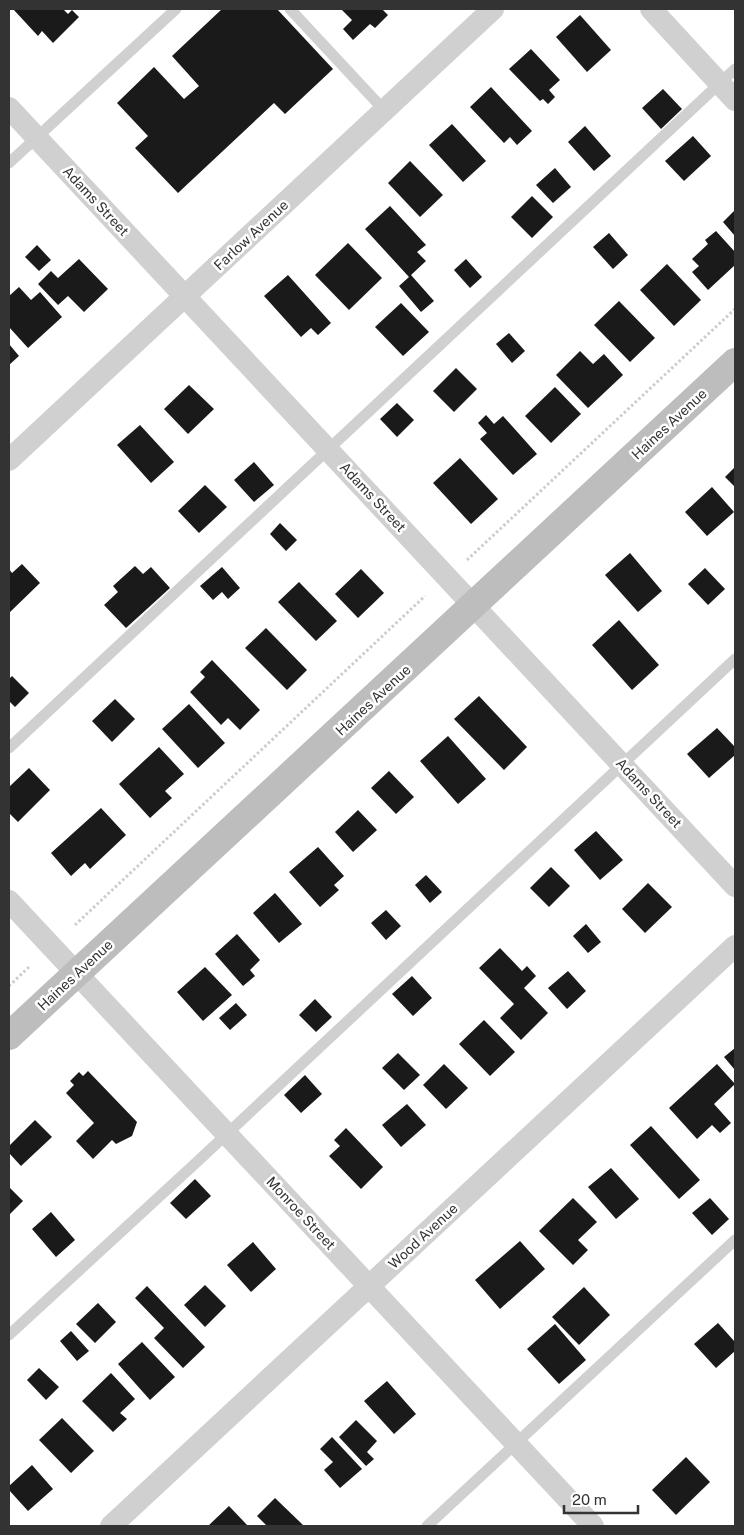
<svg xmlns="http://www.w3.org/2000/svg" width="744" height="1535" viewBox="0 0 744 1535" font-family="'Public Sans',sans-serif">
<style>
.building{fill:#1a1a1a}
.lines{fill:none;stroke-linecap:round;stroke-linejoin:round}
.path{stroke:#cdcdcd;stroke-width:3;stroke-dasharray:2.5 2.5;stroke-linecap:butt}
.lane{stroke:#d0d0d0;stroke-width:11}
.street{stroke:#d0d0d0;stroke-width:22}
.secondary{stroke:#bdbdbd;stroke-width:28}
.labels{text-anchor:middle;stroke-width:5;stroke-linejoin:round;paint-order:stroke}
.street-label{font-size:14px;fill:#333;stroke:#fff}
</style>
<rect width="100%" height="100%" fill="#fff"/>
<g class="building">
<polygon points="13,9 63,9 68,14 72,10 79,17 53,43 42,31 38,36"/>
<polygon points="222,9 277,9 333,69 285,114 274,103 178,193 135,148 148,136 117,103 154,67 184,99 199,86 172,56"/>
<polygon points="341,9 382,9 388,15 375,28 370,24 353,40 343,29 352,20"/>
<polygon points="580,15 611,50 587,72 556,37"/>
<polygon points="531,49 560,80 549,90 555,97 548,104 543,99 540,101 509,69"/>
<polygon points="491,87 532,131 517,145 510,137 504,143 470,107"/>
<polygon points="663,89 682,109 661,129 642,108"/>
<polygon points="452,124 486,161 463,182 429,145"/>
<polygon points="585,126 611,156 594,171 568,142"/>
<polygon points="693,136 711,156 684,181 665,161"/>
<polygon points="410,161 443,195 420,217 388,183"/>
<polygon points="555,168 571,187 553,203 536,185"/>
<polygon points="532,196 553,217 532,238 511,217"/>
<polygon points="390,206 426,245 417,252 426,261 411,275 434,301 421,312 399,286 409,277 365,229"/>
<polygon points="735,210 735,236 723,222"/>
<polygon points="716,231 735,252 735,265 708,290 692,272 699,266 692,259 708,244 705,240"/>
<polygon points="609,233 628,255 613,269 593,247"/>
<polygon points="348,243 382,278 349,310 315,275"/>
<polygon points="37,245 51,260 39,271 25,257"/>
<polygon points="79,259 108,289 84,312 68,296 58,305 38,284 51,271 58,278"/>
<polygon points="466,259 482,277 470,288 454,270"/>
<polygon points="667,264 701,300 674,326 640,290"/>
<polygon points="288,275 331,323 318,335 311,328 301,337 264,296"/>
<polygon points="19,287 31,300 40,292 62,317 28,348 9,327 9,296"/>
<polygon points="619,301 655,338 630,362 594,325"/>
<polygon points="401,303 429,332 403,356 375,327"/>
<polygon points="509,333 525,351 512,363 496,344"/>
<polygon points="9,344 19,356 9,365"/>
<polygon points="580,351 593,364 604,354 623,375 588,408 556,375"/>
<polygon points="456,368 477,389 454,412 433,391"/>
<polygon points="189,385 214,409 188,434 164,409"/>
<polygon points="555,387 581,414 551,443 525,416"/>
<polygon points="397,403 414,420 397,437 380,419"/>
<polygon points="486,415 494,424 503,416 537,454 513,475 480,439 487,433 478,423"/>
<polygon points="140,425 174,462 151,483 117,445"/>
<polygon points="460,458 498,499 471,524 433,483"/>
<polygon points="254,462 274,485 254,502 234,480"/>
<polygon points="735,467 735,487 725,477"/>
<polygon points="205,485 227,507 199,533 178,511"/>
<polygon points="712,487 734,512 707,536 685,512"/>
<polygon points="280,523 297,540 286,551 270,534"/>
<polygon points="630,553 662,591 638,612 605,575"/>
<polygon points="22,564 40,583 9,613 9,569 12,573"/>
<polygon points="135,566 143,574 151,567 170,588 126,628 104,605 118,592 113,586"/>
<polygon points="222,567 240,588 228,599 222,592 213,600 200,586"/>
<polygon points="705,568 725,589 708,605 688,584"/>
<polygon points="361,569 384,593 358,618 335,594"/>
<polygon points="299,582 337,621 316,641 278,602"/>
<polygon points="619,620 659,665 632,690 592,645"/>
<polygon points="266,628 307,670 287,690 245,648"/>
<polygon points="212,660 260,710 240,730 228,718 221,725 190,692 205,677 200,672"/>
<polygon points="12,676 29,693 15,707 9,701 9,679"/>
<polygon points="479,696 527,747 504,770 454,719"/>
<polygon points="115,699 135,719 112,742 92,721"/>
<polygon points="189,704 225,743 198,768 162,729"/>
<polygon points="717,728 735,747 735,755 709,778 687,754"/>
<polygon points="448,736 486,779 458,804 420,761"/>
<polygon points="159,747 184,774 165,791 172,798 150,818 119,784"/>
<polygon points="29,768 50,790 18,822 9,813 9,787"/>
<polygon points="389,771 414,797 396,814 371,788"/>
<polygon points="101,808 126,835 90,869 85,863 71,876 51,853"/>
<polygon points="358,810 377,830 353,852 335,832"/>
<polygon points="596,831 623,860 600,880 574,850"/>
<polygon points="318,847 344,876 334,885 339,890 320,907 289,872"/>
<polygon points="551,867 570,886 549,907 530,888"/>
<polygon points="426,875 442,892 430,903 415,885"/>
<polygon points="648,883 672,907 645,933 622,909"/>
<polygon points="275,893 302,924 279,943 253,913"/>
<polygon points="386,910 401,926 386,940 371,923"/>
<polygon points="586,924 601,942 588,953 573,936"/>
<polygon points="237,934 260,960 250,970 255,976 243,986 215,954"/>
<polygon points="500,948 522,971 527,966 536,976 524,988 548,1013 521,1040 500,1018 514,1004 479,968"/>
<polygon points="205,967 232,995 203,1021 177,992"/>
<polygon points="568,971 586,991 567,1009 548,988"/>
<polygon points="412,976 432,998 413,1016 392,994"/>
<polygon points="315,999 332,1017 316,1032 299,1015"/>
<polygon points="236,1003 247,1015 230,1030 219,1018"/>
<polygon points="484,1020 515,1052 490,1076 459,1044"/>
<polygon points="735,1048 735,1070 724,1057"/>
<polygon points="398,1053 420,1075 404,1090 382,1068"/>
<polygon points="444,1064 468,1088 446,1109 423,1085"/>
<polygon points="717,1064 735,1084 714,1104 731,1123 720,1133 712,1125 697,1139 669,1108"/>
<polygon points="88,1071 137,1122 132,1136 116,1144 112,1140 93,1159 76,1141 94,1123 66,1093 74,1085 70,1081 79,1072 83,1076"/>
<polygon points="305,1075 322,1094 301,1113 284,1095"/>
<polygon points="407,1104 426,1125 401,1147 382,1125"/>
<polygon points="35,1120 52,1137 21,1166 9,1153 9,1146"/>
<polygon points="651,1126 700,1180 679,1199 630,1145"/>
<polygon points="346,1128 383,1167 361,1189 329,1156 340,1146 334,1140"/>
<polygon points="611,1168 639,1199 616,1219 588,1187"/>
<polygon points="195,1179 211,1196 186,1219 170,1203"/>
<polygon points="9,1187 23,1201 9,1215"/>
<polygon points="573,1198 597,1222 578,1240 588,1250 573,1265 539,1231"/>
<polygon points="710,1198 729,1219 712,1235 692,1213"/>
<polygon points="51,1212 75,1240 56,1257 32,1229"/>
<polygon points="520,1241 545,1269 500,1309 475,1280"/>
<polygon points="253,1242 276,1269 251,1292 227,1265"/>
<polygon points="205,1285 226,1306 205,1327 184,1305"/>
<polygon points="147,1286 205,1347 183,1368 154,1338 164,1328 135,1298"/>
<polygon points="584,1287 610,1315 579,1345 552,1317"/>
<polygon points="98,1303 116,1322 95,1343 76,1324"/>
<polygon points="718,1323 735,1342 735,1351 716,1368 694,1344"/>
<polygon points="555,1324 586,1360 559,1384 527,1349"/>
<polygon points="71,1331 89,1351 77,1361 60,1341"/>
<polygon points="142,1342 175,1377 150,1400 118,1364"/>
<polygon points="39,1368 59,1387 46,1400 27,1380"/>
<polygon points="111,1373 135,1399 120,1413 127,1419 113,1432 82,1401"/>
<polygon points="387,1381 416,1414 394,1434 364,1401"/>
<polygon points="62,1418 94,1451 71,1473 39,1440"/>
<polygon points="356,1420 377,1441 367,1452 374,1459 366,1466 339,1437"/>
<polygon points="332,1437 362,1469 340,1488 324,1470 333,1462 320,1449"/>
<polygon points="686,1457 710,1482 676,1515 652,1490"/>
<polygon points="32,1465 53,1489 28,1511 9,1490 9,1486"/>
<polygon points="275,1498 303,1525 302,1526 267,1526 257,1516"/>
<polygon points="229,1506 248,1526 208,1526"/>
</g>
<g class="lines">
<g class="path">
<polyline points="467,560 735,309"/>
<polyline points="75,925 425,596"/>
<polyline points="9,986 30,966"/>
</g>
<g class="lane">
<polyline points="290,9 384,110"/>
<polyline points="9,163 176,9"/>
<polyline points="9,748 735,69"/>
<polyline points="9,1335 199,1160 735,659"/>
<polyline points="427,1526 735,1240"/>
</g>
<g class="street">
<polyline points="651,9 735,100"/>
<polyline points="9,108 735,886"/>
<polyline points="9,460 493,9"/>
<polyline points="9,901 593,1526"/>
<polyline points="111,1526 735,946"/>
</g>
<polyline class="secondary" points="9,1036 735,362"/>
</g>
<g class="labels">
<g class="street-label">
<text transform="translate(96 201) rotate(47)" y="5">Adams Street</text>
<text transform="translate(251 235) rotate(-43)" y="5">Farlow Avenue</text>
<text transform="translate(669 424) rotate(-43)" y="5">Haines Avenue</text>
<text transform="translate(373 497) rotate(47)" y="5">Adams Street</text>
<text transform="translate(373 700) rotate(-43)" y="5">Haines Avenue</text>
<text transform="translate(649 793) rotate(47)" y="5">Adams Street</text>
<text transform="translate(75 975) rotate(-43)" y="5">Haines Avenue</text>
<text transform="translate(301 1213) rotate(47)" y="5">Monroe Street</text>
<text transform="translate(423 1236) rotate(-43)" y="5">Wood Avenue</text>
</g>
</g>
<rect width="744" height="1535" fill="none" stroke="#333333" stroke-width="20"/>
<path d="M564 1505v8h74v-8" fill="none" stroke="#333333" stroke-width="2.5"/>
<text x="572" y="1505" font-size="15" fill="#333333" stroke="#ffffff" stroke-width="4" paint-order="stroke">20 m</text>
</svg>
